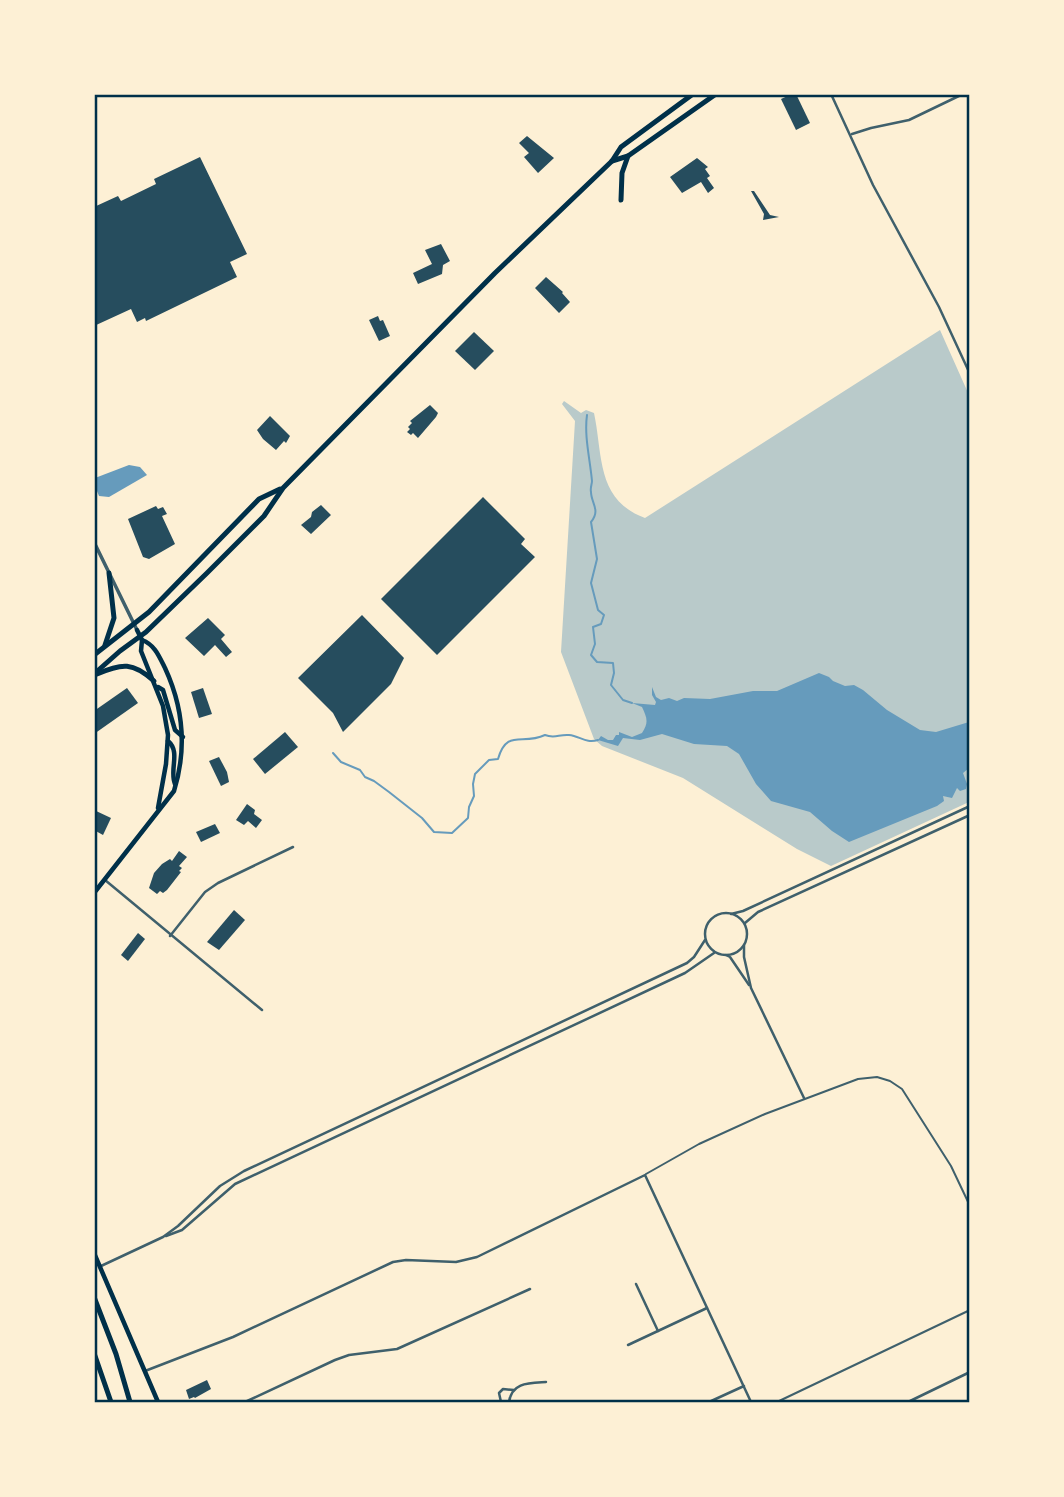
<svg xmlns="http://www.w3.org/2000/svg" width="1064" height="1497" viewBox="0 0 1064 1497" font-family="'PT Sans Narrow',sans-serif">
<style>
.green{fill:#b9caca}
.water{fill:#669bbc}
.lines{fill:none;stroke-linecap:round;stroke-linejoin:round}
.stream{stroke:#669bbc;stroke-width:2}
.building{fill:#264d5e}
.service{stroke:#3f606c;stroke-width:2}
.minor{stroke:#3f606c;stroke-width:2.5}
.tertiary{stroke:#3f606c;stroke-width:3.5}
.secondary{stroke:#003049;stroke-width:4.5}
.primary{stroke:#003049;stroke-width:5}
.motorway{stroke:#003049;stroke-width:5}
.neatline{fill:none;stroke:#003049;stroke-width:2.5}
</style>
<rect width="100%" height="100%" fill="#fdf0d5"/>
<path class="green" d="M 940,330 L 969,395 L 969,802 L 831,866 L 797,849 L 683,778 L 602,746 L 594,739 L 561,652 L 575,421 L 562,404 L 564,401 L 581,413 L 586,410 L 594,413 C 603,455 596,500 645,518 Z"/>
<g class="water">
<polygon points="129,465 140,467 147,475 109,497 99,496 95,486 95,478"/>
<path d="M 819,673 L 829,677 L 833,681 L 845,686 L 854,685 L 863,690 L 887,710 L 920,730 L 936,732 L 969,722 L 969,768 L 963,773 L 967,784 L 966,789 L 960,791 L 957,788 L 952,798 L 943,796 L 944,801 L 937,806 L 849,842 L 832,831 L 810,812 L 771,801 L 756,784 L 739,754 L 727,746 L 694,744 L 662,734 L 640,740 L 623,738 L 618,746 L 598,740 L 601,736 L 608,740 L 613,740 L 616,735 L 619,735 L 619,732 L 632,737 L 642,733 C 649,722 647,718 642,707 L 632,703 L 655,705 L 656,702 L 652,695 L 652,687 L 656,697 L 661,700 L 669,698 L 677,701 L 684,698 L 710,699 L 753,691 L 777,691 Z"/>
</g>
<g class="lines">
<g class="stream">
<path d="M 587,415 C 584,436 590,459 592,481 C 592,484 590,488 591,492 C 591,503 601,510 591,522 L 597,559 L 591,583 L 598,610 L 604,615 L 601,624 L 593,627 L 595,644 L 591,655 L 597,662 L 613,663 L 614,673 L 611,685 L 623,700 L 632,703"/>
<path d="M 333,753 L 341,762 L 360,770 L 365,777 L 374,781 L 389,792 L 422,818 L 434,832 L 452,833 L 468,818 L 469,807 L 474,796 L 473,784 L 475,774 L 489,760 L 498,759 C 507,728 522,746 545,735 C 555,739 559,734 569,735 C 580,736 586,744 598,740"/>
</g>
</g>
<g class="building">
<polygon points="792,94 796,94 810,123 796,130 781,99"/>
<polygon points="527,136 554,158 538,173 524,157 529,153 519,143"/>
<polygon points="200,157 247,254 230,262 237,277 146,321 145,318 137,322 131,309 94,326 94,207 118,196 121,201 156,184 154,179"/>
<polygon points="697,158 708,167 705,169 710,176 707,178 714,188 708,193 701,182 682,193 670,177"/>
<polygon points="751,191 754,191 770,215 779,217 763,220 764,214"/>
<polygon points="441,244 450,261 443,265 442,274 418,284 413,273 432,264 425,250"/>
<polygon points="546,277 563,292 562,293 570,302 559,313 535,288"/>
<polygon points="378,316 380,321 383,320 390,336 379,341 369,320"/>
<polygon points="474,332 494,351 475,370 455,351"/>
<polygon points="430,405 438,413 436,417 418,438 413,433 411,435 407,432 410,429 408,427 412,423 410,421"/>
<polygon points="270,416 290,436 286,443 284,441 276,450 263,439 257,430"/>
<polygon points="483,497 525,539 521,544 535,557 437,655 381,599"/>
<polygon points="321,505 331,515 311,534 301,525 311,517 312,512"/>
<polygon points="156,506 158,509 163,507 167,514 162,516 175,544 149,559 143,557 128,519"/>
<polygon points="362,615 404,658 391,684 343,732 333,713 298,678"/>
<polygon points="208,618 225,635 221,639 232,652 226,657 215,645 204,656 185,638"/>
<polygon points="127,688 138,703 94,734 94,711"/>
<polygon points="203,688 212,714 199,718 191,692"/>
<polygon points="285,732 298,747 265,774 253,759"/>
<polygon points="219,757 227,772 229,782 221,786 209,761"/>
<polygon points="247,804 255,810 254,814 262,820 256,828 248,821 244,825 236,820"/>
<polygon points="94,810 111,818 103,835 94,830"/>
<polygon points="215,824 220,833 201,842 196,832"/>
<polygon points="179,851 187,857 179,866 182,868 179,871 181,872 167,890 163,893 160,891 157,894 149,888 154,873 162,864 170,859 172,861"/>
<polygon points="234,910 245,920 219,950 207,942"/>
<polygon points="138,933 145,939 128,961 121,955"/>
<polygon points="207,1380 211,1389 195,1398 194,1397 189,1399 186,1390"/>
</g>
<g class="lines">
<g class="service">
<polyline points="646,1174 699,1144 765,1114 858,1079 877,1077 890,1081 902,1089 951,1166 970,1206"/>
<polyline points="777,1402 970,1310"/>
</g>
<g class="minor">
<polyline points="831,94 873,185 939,307 970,374"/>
<polyline points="852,134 871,128 909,120 963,94"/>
<polyline points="105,880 262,1010"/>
<circle cx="726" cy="934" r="21"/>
<polyline points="731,914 743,911 970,806"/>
<polyline points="745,923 758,912 970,815"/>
<polyline points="170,936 205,892 218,883 293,847"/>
<polyline points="744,945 744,957 751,988 804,1098"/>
<polyline points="726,955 730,957 749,985"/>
<polyline points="166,1236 182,1230 235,1184 685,973 714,953"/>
<polyline points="101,1266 163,1237 178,1226 220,1186 244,1171 687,963 694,957 705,940"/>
<polyline points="636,1284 658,1331"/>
<polyline points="628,1345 707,1308"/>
<polyline points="145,1371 233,1337 393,1262 406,1260 456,1262 477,1257 645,1175 751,1402"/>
<polyline points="245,1402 335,1360 349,1355 397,1349 530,1289"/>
<polyline points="501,1402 499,1393 503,1389 514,1390"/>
<path d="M 509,1402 C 512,1382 529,1383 546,1382"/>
<polyline points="709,1402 744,1386"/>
<polyline points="908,1402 970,1372"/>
</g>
<polyline class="tertiary" points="94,542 137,630"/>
<g class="secondary">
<polyline points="137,630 142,640 141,651 163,706 168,735 166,764 158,808"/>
<polyline points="158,687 163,690 175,730 183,737"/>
<path d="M 168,741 C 181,752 169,770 175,784"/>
<path d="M 94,893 L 174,791 C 187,749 184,709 165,668 C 159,656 155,645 142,640"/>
<polyline points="94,1253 158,1402"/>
</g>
<g class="primary">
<polyline points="612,161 628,156 716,94"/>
<polyline points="621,200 622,173 628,156"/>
<polyline points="105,645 114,618 109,573"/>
<polyline points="94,655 149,612 259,499 280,489"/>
<polyline points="94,674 120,651 146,632 207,573 264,516 283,488 495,273 612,161 621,147 693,94"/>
<path d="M 97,674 C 122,663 133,662 154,681"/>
</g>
<g class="motorway">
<polyline points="94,1297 116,1354 130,1402"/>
<polyline points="94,1353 111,1402"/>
</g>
</g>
<rect width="1064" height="1497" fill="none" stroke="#fdf0d5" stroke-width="192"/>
<rect x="96" y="96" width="872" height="1305" class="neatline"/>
</svg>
